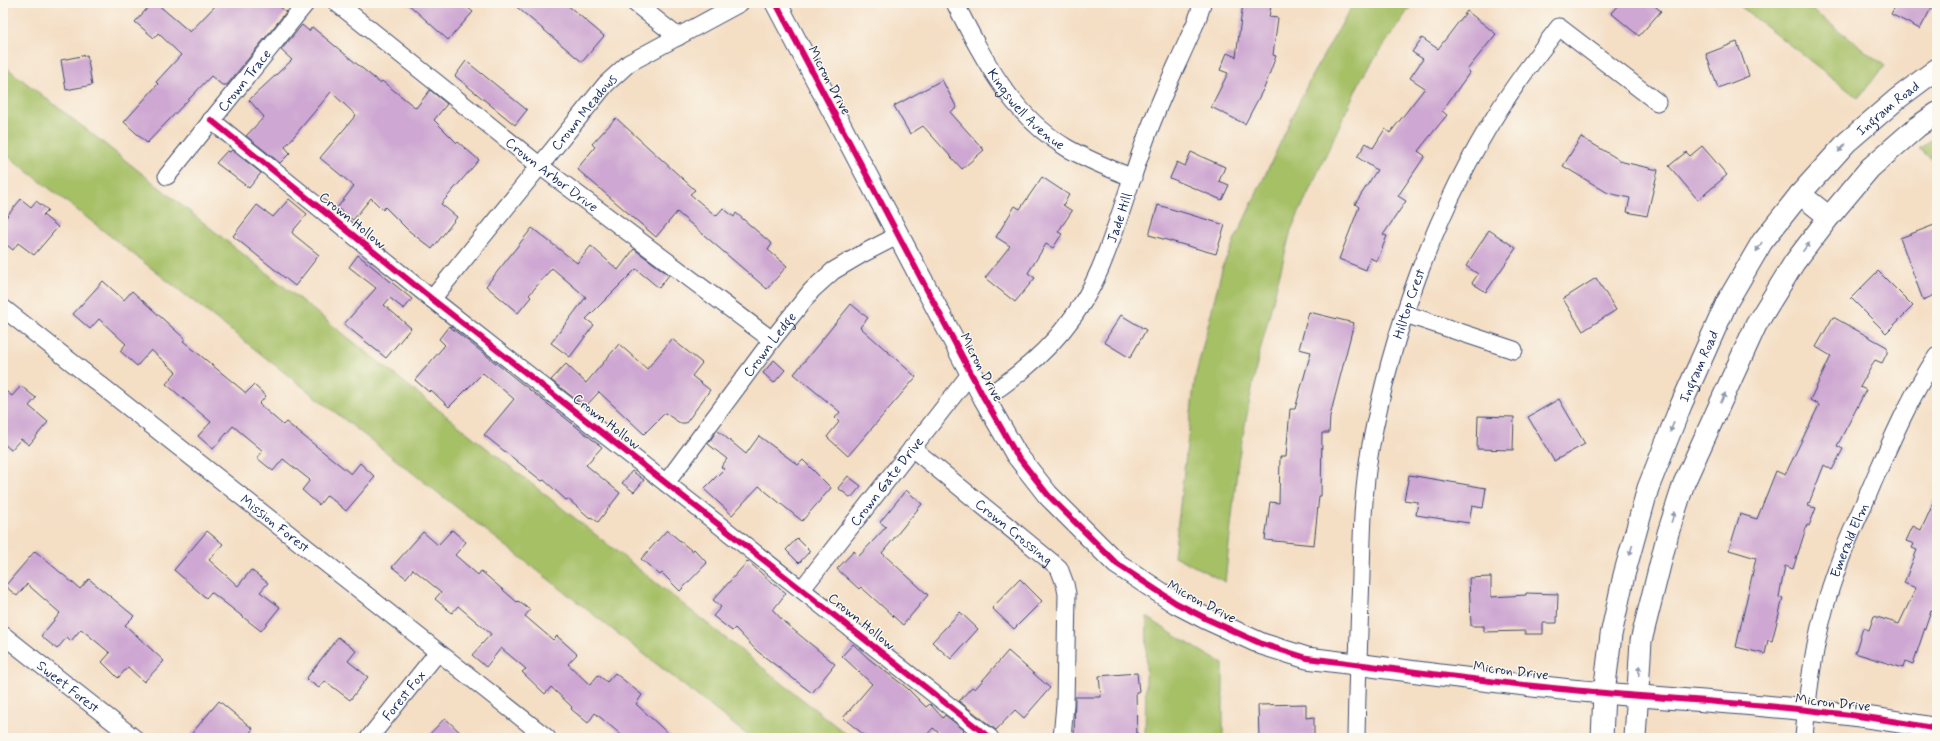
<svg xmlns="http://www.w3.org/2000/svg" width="1940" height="741" viewBox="0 0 1940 741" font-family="Mynerve,sans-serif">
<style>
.green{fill:#a6c066;stroke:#607862}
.building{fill:#cea7d2}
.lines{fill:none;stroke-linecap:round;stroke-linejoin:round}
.minor-casing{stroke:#3c496d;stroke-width:19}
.tertiary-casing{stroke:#3c496d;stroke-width:23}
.minor{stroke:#fff;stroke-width:17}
.tertiary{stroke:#fff;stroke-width:21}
.cycleway-casing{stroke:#fbf7ec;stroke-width:8}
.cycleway{stroke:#d6006c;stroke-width:6}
.oneway{fill:#8d97ae}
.labels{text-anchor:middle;stroke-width:3;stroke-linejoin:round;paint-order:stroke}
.street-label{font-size:14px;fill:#1b2f5e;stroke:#fbf7ec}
</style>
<rect width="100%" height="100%" fill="#fbf7ec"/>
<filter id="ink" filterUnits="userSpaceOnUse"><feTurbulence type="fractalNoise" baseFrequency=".025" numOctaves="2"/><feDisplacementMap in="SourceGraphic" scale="8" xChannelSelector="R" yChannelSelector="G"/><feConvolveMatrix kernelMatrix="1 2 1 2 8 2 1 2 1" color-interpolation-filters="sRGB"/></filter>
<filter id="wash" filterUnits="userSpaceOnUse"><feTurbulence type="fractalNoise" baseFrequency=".012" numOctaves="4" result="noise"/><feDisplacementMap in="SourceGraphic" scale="16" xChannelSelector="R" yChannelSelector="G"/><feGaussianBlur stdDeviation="0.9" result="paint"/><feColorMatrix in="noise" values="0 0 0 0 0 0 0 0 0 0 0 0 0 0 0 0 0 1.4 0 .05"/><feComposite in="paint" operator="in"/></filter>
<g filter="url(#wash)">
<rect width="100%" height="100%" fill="#f4dec4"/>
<g class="green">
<polygon points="1354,3 1413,3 1361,79 1291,230 1257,363 1238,461 1225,582 1174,556 1195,378 1223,265 1312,75"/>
<polygon points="1736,3 1803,3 1885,66 1858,98"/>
<polygon points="3,65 91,133 851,738 751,738 3,152"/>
<polygon points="1937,135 1937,163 1919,149"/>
<polygon points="1147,617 1174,635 1223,664 1223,738 1145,738"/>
</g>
<g id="blocks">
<g class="building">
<polygon points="152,3 156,3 190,32 218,3 276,3 286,12 227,85 222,85 211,76 147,143 124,122 158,84 156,82 181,55 158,33 154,38 135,22"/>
<polygon points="407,3 462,3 473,12 448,40"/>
<polygon points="512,3 565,3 604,36 582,62"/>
<polygon points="1243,3 1271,6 1269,17 1278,18 1273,55 1276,56 1265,86 1245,124 1211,107 1228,73 1220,70 1227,53 1236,57"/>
<polygon points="1620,3 1651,3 1661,11 1639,36 1611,13"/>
<polygon points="1897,3 1934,3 1920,29 1891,14"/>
<polygon points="1467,11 1496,34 1467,70 1470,72 1442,111 1447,115 1418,151 1425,156 1398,196 1406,201 1383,235 1387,236 1377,261 1370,258 1366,270 1339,259 1359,207 1355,204 1377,170 1357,157 1366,143 1373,148 1385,129 1390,133 1425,88 1410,78 1423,59 1412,52 1422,38 1438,49"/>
<polygon points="302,25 309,31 312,27 380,83 382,81 416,108 430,90 447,104 434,120 457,143 458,142 479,160 441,204 457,217 432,249 408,230 385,207 383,210 371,198 353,220 337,208 354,186 320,158 356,115 331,92 285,147 290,153 280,163 246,136 264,117 249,100 292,60 281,50"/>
<polygon points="1737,42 1749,76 1718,88 1706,54"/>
<polygon points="87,55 92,85 66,90 61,60"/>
<polygon points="466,61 527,110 515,125 455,76"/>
<polygon points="942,80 957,108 950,112 984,150 962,169 923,126 910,134 894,106"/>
<polygon points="616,118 695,190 690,194 716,216 723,208 734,217 736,213 772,244 768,250 787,266 767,289 677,212 656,237 577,169 595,147 592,144"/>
<polygon points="1581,137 1623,162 1658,170 1647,216 1627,212 1630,198 1608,193 1563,166"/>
<polygon points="1702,146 1727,175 1698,200 1669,166 1686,152 1690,156"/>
<polygon points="232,150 261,173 249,188 216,163 227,151 230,152"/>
<polygon points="1191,152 1225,167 1219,181 1229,185 1222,200 1170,178 1177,162 1185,166"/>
<polygon points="1042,177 1069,195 1063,205 1072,211 1058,232 1062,234 1053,248 1046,244 1028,273 1035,278 1015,302 985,278 1010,246 996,237 1015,206 1020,209"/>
<polygon points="21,199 31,207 36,201 48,210 43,215 58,227 34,255 18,243 13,250 3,242 3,221"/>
<polygon points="289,199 307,214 292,232 293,234 319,255 295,286 233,236 257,205 273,217"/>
<polygon points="1158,205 1225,225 1216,254 1149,235"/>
<polygon points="1937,224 1937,294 1923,300 1900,238"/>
<polygon points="532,228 577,263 591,246 618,270 634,249 669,275 659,288 636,269 586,319 594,325 570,357 551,343 586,297 552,268 529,295 531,297 518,313 486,286"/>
<polygon points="1489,230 1516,248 1486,292 1472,283 1478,274 1466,266"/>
<polygon points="358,255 412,299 404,309 390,298 384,305 411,328 386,358 344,324 376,288 349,267"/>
<polygon points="1878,271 1913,306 1886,333 1851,298"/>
<polygon points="1596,278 1616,310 1583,331 1563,299"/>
<polygon points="103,281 124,300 132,291 185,339 183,341 246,393 254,385 266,396 259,404 283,425 286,422 351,474 360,463 375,477 346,511 327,495 319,505 302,490 310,480 283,459 273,471 257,458 263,451 233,426 213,449 198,436 211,422 166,384 176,372 151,350 137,366 120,351 126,344 99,319 90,329 73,314"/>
<polygon points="851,304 868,318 860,327 916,377 848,456 827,437 839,422 835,418 840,412 794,374"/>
<polygon points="1309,312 1354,323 1330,416 1329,433 1322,433 1321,496 1319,496 1314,545 1265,540 1270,502 1279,503 1280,457 1286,457 1290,409 1295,409 1311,352 1299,349"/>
<polygon points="1121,315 1146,330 1130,358 1104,342"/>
<polygon points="1833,317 1887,347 1887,353 1882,363 1875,360 1860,387 1866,390 1837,446 1843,449 1832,470 1824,465 1808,506 1816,508 1809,526 1807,525 1793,569 1785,566 1779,597 1783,598 1772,641 1768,640 1765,654 1736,647 1756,558 1729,550 1740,514 1757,519 1776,471 1785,475 1819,405 1810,400 1831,356 1816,347"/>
<polygon points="449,326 602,447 586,465 620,493 598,522 591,517 590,518 568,499 566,500 544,480 542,481 484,435 514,399 483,373 449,407 431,390 429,392 415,380 445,345 439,339"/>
<polygon points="672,339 702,363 692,376 710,390 686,423 680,423 665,413 644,434 599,392 585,407 551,380 566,364 586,383 619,344 647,369"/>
<polygon points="774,360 785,370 774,383 763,373"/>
<polygon points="21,386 36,398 29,406 48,422 29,445 21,439 11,450 3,443 3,389 12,396"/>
<polygon points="1559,399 1585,444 1554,461 1528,417"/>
<polygon points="1478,416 1514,417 1513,450 1477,449"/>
<polygon points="717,430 746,454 759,436 798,465 803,460 831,488 802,521 759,486 732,515 704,489 724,469 721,467 727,459 708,444"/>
<polygon points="632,471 644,480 634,492 622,483"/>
<polygon points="1409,475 1486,488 1483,508 1472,506 1469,523 1416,515 1418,502 1404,500"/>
<polygon points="848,476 861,486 851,498 838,488"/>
<polygon points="906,490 922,504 882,553 928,595 903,625 861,587 859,589 837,569 854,551 859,556 886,527 880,522"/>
<polygon points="1937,495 1937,613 1931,610 1913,664 1905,661 1903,668 1855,653 1863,628 1869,630 1874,616 1899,624 1916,588 1904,583 1917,550 1912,548 1914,544 1906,541 1913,526 1921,530"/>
<polygon points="452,530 466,542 455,555 478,575 481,571 517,602 518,601 530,610 525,616 553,640 557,636 577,654 568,664 590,685 598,675 607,682 615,673 642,695 636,704 673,738 625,738 595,713 588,723 571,709 572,707 551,687 545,694 522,672 526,669 501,648 486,667 472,655 491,634 458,606 452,613 435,599 441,592 413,569 406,578 392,567 423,532 438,545"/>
<polygon points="667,530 692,551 694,549 707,563 680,591 662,573 660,575 641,559"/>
<polygon points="207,531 223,544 209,560 238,586 251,570 268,583 260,592 280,607 261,631 211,592 206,598 174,570"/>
<polygon points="797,538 810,551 799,563 786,550"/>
<polygon points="35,551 80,589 89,579 134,616 125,625 164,661 144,682 128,667 118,678 102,662 110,653 81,629 71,641 67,637 57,649 41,636 60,613 27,584 17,596 5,586"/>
<polygon points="748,561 773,584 774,583 786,593 773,610 785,623 835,664 812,693 757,651 735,628 732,631 713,616 721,607 713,600"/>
<polygon points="1491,577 1491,597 1526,595 1526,593 1558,594 1557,623 1543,623 1543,634 1525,634 1525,631 1484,632 1484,626 1471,626 1469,578"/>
<polygon points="1020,579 1042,601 1014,629 992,608"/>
<polygon points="960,612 978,629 951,659 932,642"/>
<polygon points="338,637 356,651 348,661 368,677 350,700 325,681 319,688 306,679"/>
<polygon points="853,644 869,659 907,688 926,707 930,704 943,718 945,715 964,730 959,735 962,738 945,738 933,728 924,738 868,738 843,718 872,684 842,656"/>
<polygon points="1008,651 1050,688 1024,718 1015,710 996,730 959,701 972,687 975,689"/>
<polygon points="1137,673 1139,692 1136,692 1137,738 1074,737 1075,697 1101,697 1099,676"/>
<polygon points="219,701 253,729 245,738 188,738"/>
<polygon points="1306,704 1306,718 1314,717 1314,736 1259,737 1258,705"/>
<polygon points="445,718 466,738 426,738"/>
</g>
</g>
</g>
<g filter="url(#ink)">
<use href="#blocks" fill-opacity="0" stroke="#3c496d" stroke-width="1"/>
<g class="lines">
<defs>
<g id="minor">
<path id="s1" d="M 337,3 L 540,166 L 772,340"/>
<polyline points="635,3 678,37"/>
<path id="s2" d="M 955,3 C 983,58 1011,115 1067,148 C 1088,160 1111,169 1133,178"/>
<polyline points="211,120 432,299 990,738"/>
<path id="s3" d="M 167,176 L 306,3"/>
<path id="s4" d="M 432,299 L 606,84 L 629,63 L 740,3"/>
<path id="s5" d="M 3,308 L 547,738"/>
<polyline points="1405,314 1514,350"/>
<path id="s6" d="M 984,398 C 1033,367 1077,324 1100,269 C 1121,219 1134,165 1155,115 C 1165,89 1177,65 1188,40 C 1193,28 1200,16 1202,3"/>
<path id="s7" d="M 912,448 L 1059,568 L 1065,584 L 1067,594 L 1065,704 L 1062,738"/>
<path id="s8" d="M 666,483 L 772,340 L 812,290 L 833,271 L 862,254 L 899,235"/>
<path id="s9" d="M 802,589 L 971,373"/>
<path id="s10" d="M 3,635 L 134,738"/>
<path id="s11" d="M 369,738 L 438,652"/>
<path id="s12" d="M 1356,738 C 1357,684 1359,629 1361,575 C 1362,533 1363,490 1370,450 C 1391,334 1436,209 1499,110 C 1517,81 1538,54 1559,27 L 1657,102"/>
<path id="s13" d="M 1804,738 C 1808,682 1817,623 1837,569 C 1847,539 1862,510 1874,480 C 1893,437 1911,395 1937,356"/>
</g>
<g id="tertiary">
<path d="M 776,3 L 984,398 L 1016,454 L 1048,495 L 1117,564 L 1176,603 L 1207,619 L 1262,644 L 1307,658 C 1406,670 1506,685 1605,693 C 1715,703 1828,707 1937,729"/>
<polyline points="1800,194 1829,217"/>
<path id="s14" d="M 1602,738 L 1604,693 L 1611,635 L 1624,575 L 1648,488 L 1681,405 L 1727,302 L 1762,242 L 1800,194 L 1847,142 L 1897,99 L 1937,69"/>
<polyline points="1635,738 1641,641 1668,533 1684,483 1756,325 1794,263 1829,217 1870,168 1917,127 1937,113"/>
</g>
</defs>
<use href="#minor" class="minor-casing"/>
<use href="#tertiary" class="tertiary-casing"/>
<use href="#minor" class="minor"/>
<use href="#tertiary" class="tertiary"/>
<defs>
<g id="cycleway">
<path d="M 776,3 L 984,398 L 1016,454 L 1048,495 L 1117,564 L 1176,603 L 1207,619 L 1262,644 L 1307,658 C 1406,670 1506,685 1605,693 C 1715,703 1828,707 1937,729"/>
<polyline points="211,120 432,299 990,738"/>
</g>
</defs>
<use href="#cycleway" class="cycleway-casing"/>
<use href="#cycleway" class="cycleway"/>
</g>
<defs><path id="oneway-solid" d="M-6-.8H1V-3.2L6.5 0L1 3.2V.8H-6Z"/></defs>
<g class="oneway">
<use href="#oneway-solid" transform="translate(1842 148) rotate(133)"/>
<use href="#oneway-solid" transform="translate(1759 247) rotate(121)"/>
<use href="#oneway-solid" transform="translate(1806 247) rotate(-53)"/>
<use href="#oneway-solid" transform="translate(1723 398) rotate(-65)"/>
<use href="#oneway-solid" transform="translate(1672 427) rotate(111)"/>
<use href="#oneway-solid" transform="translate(1673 517) rotate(-72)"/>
<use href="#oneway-solid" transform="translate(1631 550) rotate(105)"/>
<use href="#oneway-solid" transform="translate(1639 671) rotate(-86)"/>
</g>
</g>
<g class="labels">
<g class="street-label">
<text dy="5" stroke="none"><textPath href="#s3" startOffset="123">Crown Trace</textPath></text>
<text transform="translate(830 80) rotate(62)" y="5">Micron Drive</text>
<text dy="5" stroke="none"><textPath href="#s2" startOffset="129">Kingswell Avenue</textPath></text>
<text dy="5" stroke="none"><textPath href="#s14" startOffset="711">Ingram Road</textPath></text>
<text dy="5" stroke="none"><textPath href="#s4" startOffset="241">Crown Meadows</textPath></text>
<text dy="5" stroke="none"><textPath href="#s1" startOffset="275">Crown Arbor Drive</textPath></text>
<text dy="5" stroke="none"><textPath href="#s6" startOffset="231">Jade Hill</textPath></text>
<text transform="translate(353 220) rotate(39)" y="5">Crown Hollow</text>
<text dy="5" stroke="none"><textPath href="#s12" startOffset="440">Hilltop Crest</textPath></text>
<text dy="5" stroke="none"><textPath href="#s8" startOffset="173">Crown Ledge</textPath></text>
<text dy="5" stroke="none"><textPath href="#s14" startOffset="387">Ingram Road</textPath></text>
<text transform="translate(982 367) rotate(62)" y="5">Micron Drive</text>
<text transform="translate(607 421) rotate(38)" y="5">Crown Hollow</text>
<text dy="5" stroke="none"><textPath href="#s9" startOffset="137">Crown Gate Drive</textPath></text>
<text dy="5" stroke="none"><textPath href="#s5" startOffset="347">Mission Forest</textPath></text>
<text dy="5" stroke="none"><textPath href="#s7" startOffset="132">Crown Crossing</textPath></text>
<text dy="5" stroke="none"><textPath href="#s13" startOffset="204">Emerald Elm</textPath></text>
<text transform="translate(1202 601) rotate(28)" y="5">Micron Drive</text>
<text transform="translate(862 621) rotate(39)" y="5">Crown Hollow</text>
<text transform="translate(1511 670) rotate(7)" y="5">Micron Drive</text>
<text dy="5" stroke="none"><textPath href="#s10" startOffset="83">Sweet Forest</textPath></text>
<text dy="5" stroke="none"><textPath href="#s11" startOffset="55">Forest Fox</textPath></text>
<text transform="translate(1833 702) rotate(6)" y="5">Micron Drive</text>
</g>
</g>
<rect width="1940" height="741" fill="none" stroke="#fbf7ec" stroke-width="16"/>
</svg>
